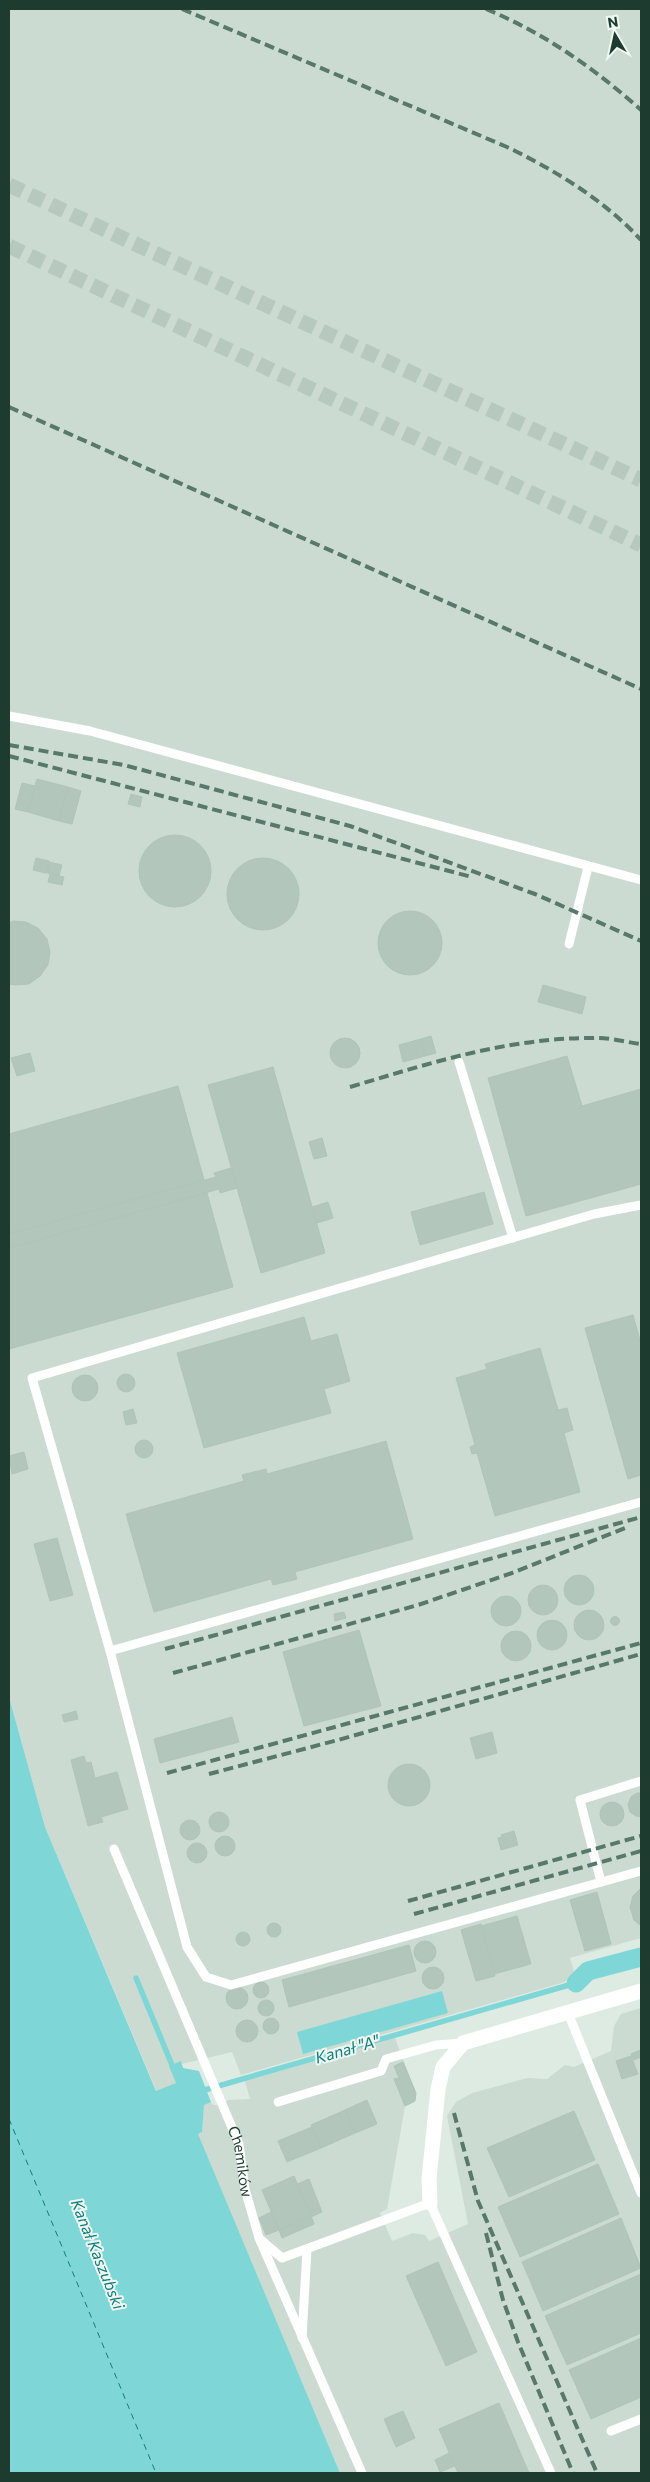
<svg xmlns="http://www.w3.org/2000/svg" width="650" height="2482" viewBox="0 0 650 2482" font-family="Commissioner,sans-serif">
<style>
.built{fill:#cbdbd1}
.water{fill:#7ed7d6}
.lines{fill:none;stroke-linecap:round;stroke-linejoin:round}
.stream{stroke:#7ed7d6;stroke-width:5.5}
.canal{stroke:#7ed7d6;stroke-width:19}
.ferry{stroke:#127d7d;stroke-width:1;stroke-dasharray:6 5;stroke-linecap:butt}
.building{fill:#b2c6bb;stroke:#afc5b8}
.highway-tunnel{stroke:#b7c8bf;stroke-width:15;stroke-dasharray:15 8;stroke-linecap:butt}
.lane{stroke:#fff;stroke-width:9}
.street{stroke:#fff;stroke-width:15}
.rail{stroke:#57786a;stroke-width:4;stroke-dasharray:10 5;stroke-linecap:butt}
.labels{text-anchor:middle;stroke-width:4;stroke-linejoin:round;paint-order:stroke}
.street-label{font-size:15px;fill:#1d3c2f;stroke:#eef7f1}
.water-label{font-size:16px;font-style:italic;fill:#127d7d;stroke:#eef7f1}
</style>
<rect width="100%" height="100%" fill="#ddebe3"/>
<g class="built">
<polygon points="9,9 641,9 641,1938 570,1958 574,1972 565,1982 241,2075 232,2052 182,2064 181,2062 176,2083 157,2092 45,1827 9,1697"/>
<polygon points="641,2008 641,2473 340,2473 197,2134 202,2132 204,2104 211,2102 213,2105 217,2105 229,2100 250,2099 245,2081 395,2038 416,2093 415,2101 405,2106 387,2209 380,2213 392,2241 413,2233 425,2235 429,2241 468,2224 447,2116 456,2102 472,2093 527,2078 547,2079 565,2065 574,2067 611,2051 614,2026 621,2014"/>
</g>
<g class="water">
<polygon points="9,1697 45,1827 156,2091 176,2083 169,2066 181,2061 183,2068 199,2071 211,2102 204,2105 202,2132 198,2134 340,2473 9,2473"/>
<polygon points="442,1991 448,2013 303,2054 297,2032"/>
</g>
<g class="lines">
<g class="stream">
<polyline points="136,1978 172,2065"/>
<polyline points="201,2091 576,1983"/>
</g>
<polyline class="canal" points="576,1983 588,1971 641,1957"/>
<polyline class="ferry" points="9,2119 156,2473"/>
</g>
<g class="building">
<polygon points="37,779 68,787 59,821 28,812"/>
<polygon points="22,783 35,786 28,812 15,809"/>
<polygon points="68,787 81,791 72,824 59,821"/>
<polygon points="131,794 142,797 140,807 128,804"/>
<circle cx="175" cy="871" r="36"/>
<circle cx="263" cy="894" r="36"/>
<polygon points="36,858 49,861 46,873 33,870"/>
<polygon points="49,862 62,865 59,876 47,873"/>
<polygon points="50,874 64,877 62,885 48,882"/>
<circle cx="410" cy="943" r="32"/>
<polygon points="13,921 26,922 38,928 47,939 50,952 48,965 40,976 29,984 15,985 9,984 9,923"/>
<polygon points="543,985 586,997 582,1014 538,1002"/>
<polygon points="431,1036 436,1053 425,1056 421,1039"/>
<circle cx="345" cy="1053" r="15"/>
<polygon points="421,1039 425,1056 403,1062 399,1045"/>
<polygon points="30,1053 35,1071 17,1076 11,1058"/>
<polygon points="567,1056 582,1106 641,1089 641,1184 526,1216 488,1078"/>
<polygon points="273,1067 325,1253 261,1273 208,1085"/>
<polygon points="178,1086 204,1180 9,1234 9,1134"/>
<polygon points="322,1138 327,1156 314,1159 309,1142"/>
<polygon points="231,1168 237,1188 220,1193 219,1189 9,1248 9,1234 216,1177 214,1173"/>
<polygon points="484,1192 493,1224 420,1245 411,1212"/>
<polygon points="207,1193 233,1287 9,1349 9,1248"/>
<polygon points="328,1202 333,1218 317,1223 312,1207"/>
<polygon points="633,1315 641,1344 641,1475 628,1479 585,1328"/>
<polygon points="304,1317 311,1341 337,1334 350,1381 324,1389 331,1413 204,1448 177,1353"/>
<polygon points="540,1348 558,1410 567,1408 573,1430 564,1433 580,1492 495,1516 477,1453 472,1454 470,1447 475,1445 456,1378 487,1369 485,1364"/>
<circle cx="126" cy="1383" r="9"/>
<circle cx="85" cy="1388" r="13"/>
<polygon points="133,1409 137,1423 126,1425 123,1412"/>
<circle cx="144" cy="1449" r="9"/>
<polygon points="386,1441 413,1539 295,1572 297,1579 273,1585 271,1579 154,1612 126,1514 244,1481 242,1475 266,1469 267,1474"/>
<polygon points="24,1452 28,1469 12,1474 9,1456"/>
<polygon points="57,1538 73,1595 50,1601 34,1544"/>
<circle cx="579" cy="1590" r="15"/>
<circle cx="543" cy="1600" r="15"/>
<circle cx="506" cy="1611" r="15"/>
<circle cx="589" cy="1625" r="15"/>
<polygon points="344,1612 346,1618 335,1621 334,1614"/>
<circle cx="615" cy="1621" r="4.5"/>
<circle cx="552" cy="1635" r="15"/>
<polygon points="359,1630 381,1706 304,1726 283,1652"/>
<circle cx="516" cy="1646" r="15"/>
<polygon points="76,1711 78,1719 64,1722 62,1715"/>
<polygon points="232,1717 239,1742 160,1763 154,1739"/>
<polygon points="492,1732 497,1753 476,1759 470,1738"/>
<polygon points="84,1756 86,1763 91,1762 95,1778 117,1772 128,1809 101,1817 103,1822 88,1826 71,1760"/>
<circle cx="409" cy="1785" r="21"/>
<polygon points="637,1793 641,1793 641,1817 636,1816 630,1812 628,1805 631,1797"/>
<circle cx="612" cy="1814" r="12"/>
<circle cx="219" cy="1822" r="10"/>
<circle cx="190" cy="1830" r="10"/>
<polygon points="514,1831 518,1845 501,1850 498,1838 502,1837 501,1835"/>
<circle cx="225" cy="1846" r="10"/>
<circle cx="197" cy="1853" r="10"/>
<polygon points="641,1888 641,1926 634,1920 630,1907 633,1896"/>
<polygon points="597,1892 611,1944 585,1951 570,1900"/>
<polygon points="517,1916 531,1964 494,1974 481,1926"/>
<circle cx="274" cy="1930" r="7"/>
<polygon points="481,1924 495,1976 476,1981 461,1930"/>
<circle cx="243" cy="1939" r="7"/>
<circle cx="425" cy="1952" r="11"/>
<polygon points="409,1945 416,1971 289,2007 282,1980"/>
<circle cx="433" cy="1978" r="11"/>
<circle cx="261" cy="1990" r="8"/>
<circle cx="237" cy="1998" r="11"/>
<circle cx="266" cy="2008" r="8"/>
<circle cx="271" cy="2026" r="8"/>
<circle cx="247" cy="2031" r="11"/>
<polygon points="641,2050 641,2057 634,2060 631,2054"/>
<polygon points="631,2056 638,2074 622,2079 616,2061"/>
<polygon points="403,2062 416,2093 415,2101 405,2106 394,2079 399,2078 394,2066"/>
<polygon points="367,2100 377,2124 355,2133 345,2110"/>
<polygon points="345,2110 355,2133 321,2148 311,2125"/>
<polygon points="574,2111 595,2160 509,2197 487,2148"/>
<polygon points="312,2127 321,2148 287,2162 278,2141"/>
<polygon points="598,2164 619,2214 520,2257 498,2207"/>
<polygon points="294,2176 311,2216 279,2230 262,2190"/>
<polygon points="309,2179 320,2207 309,2212 297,2184"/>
<polygon points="320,2207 322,2212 311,2217 309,2212"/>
<polygon points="271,2212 279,2230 266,2235 259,2218"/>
<polygon points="311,2216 314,2224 282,2238 279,2230"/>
<polygon points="621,2218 641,2268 543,2311 522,2262"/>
<polygon points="438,2262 477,2352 446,2366 406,2276"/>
<polygon points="641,2274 641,2333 567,2365 545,2316"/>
<polygon points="641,2338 641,2397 591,2419 569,2370"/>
<polygon points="499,2403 529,2473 458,2473 439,2429"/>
<polygon points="403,2411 415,2438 396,2447 384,2419"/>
<polygon points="449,2453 455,2466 440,2472 435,2460"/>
</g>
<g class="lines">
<g class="highway-tunnel">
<polyline points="9,185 641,480"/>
<polyline points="9,246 641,545"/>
</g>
<g class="lane">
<polyline points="9,716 90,731 641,880"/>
<polyline points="569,944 588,867"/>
<polyline points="459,1062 513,1238"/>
<polyline points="641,1205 594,1214 32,1378 110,1651 641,1502"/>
<polyline points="110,1651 187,1947 206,1977 231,1985 641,1871"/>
<path id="s1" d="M 114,1849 L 239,2144 L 245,2189 L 259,2238 L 362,2473"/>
<polyline points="601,1882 580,1800 641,1781"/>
<polyline points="568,2013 641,2193"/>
<polyline points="278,2102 381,2071 386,2059 436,2045 463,2043"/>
<polyline points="261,2240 282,2258 430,2203 551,2473"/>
<polyline points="302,2338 307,2249"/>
<polyline points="611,2431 641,2419"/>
</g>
<polyline class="street" points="430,2203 429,2179 438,2089 443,2067 463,2043 641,1991"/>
<g class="rail">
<path d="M 182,9 L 507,147 C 556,171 603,199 641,240"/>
<path d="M 486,9 C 544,33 594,68 641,110"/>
<polyline points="9,407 641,689"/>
<polyline points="9,745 124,765 350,826 535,894 641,941"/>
<polyline points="9,756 472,877"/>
<path d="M 350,1087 C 431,1063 506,1038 592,1038 C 608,1037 625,1042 641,1044"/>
<polyline points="165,1649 641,1517"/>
<polyline points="173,1673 418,1605 512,1573 625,1528"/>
<polyline points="167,1773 641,1643"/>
<polyline points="209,1774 338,1740 641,1654"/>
<polyline points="408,1901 641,1836"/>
<polyline points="414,1914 641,1851"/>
<polyline points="454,2113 478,2201 597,2473"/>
<polyline points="486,2233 503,2300 518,2342 573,2473"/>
</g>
</g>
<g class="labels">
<g class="street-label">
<text dy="5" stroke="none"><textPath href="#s1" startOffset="338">Chemików</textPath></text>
</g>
<g class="water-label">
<text transform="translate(347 2049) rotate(-16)" y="6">Kanał "A"</text>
<text transform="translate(98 2254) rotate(68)" y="6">Kanał Kaszubski</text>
</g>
</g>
<rect width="650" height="2482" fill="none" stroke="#1d3c2f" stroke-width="20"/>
<g transform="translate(615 35) rotate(351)" stroke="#eef7f1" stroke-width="4" paint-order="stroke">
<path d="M0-4L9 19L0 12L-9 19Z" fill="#1d3c2f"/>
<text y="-8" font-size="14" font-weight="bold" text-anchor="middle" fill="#1d3c2f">N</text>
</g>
</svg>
